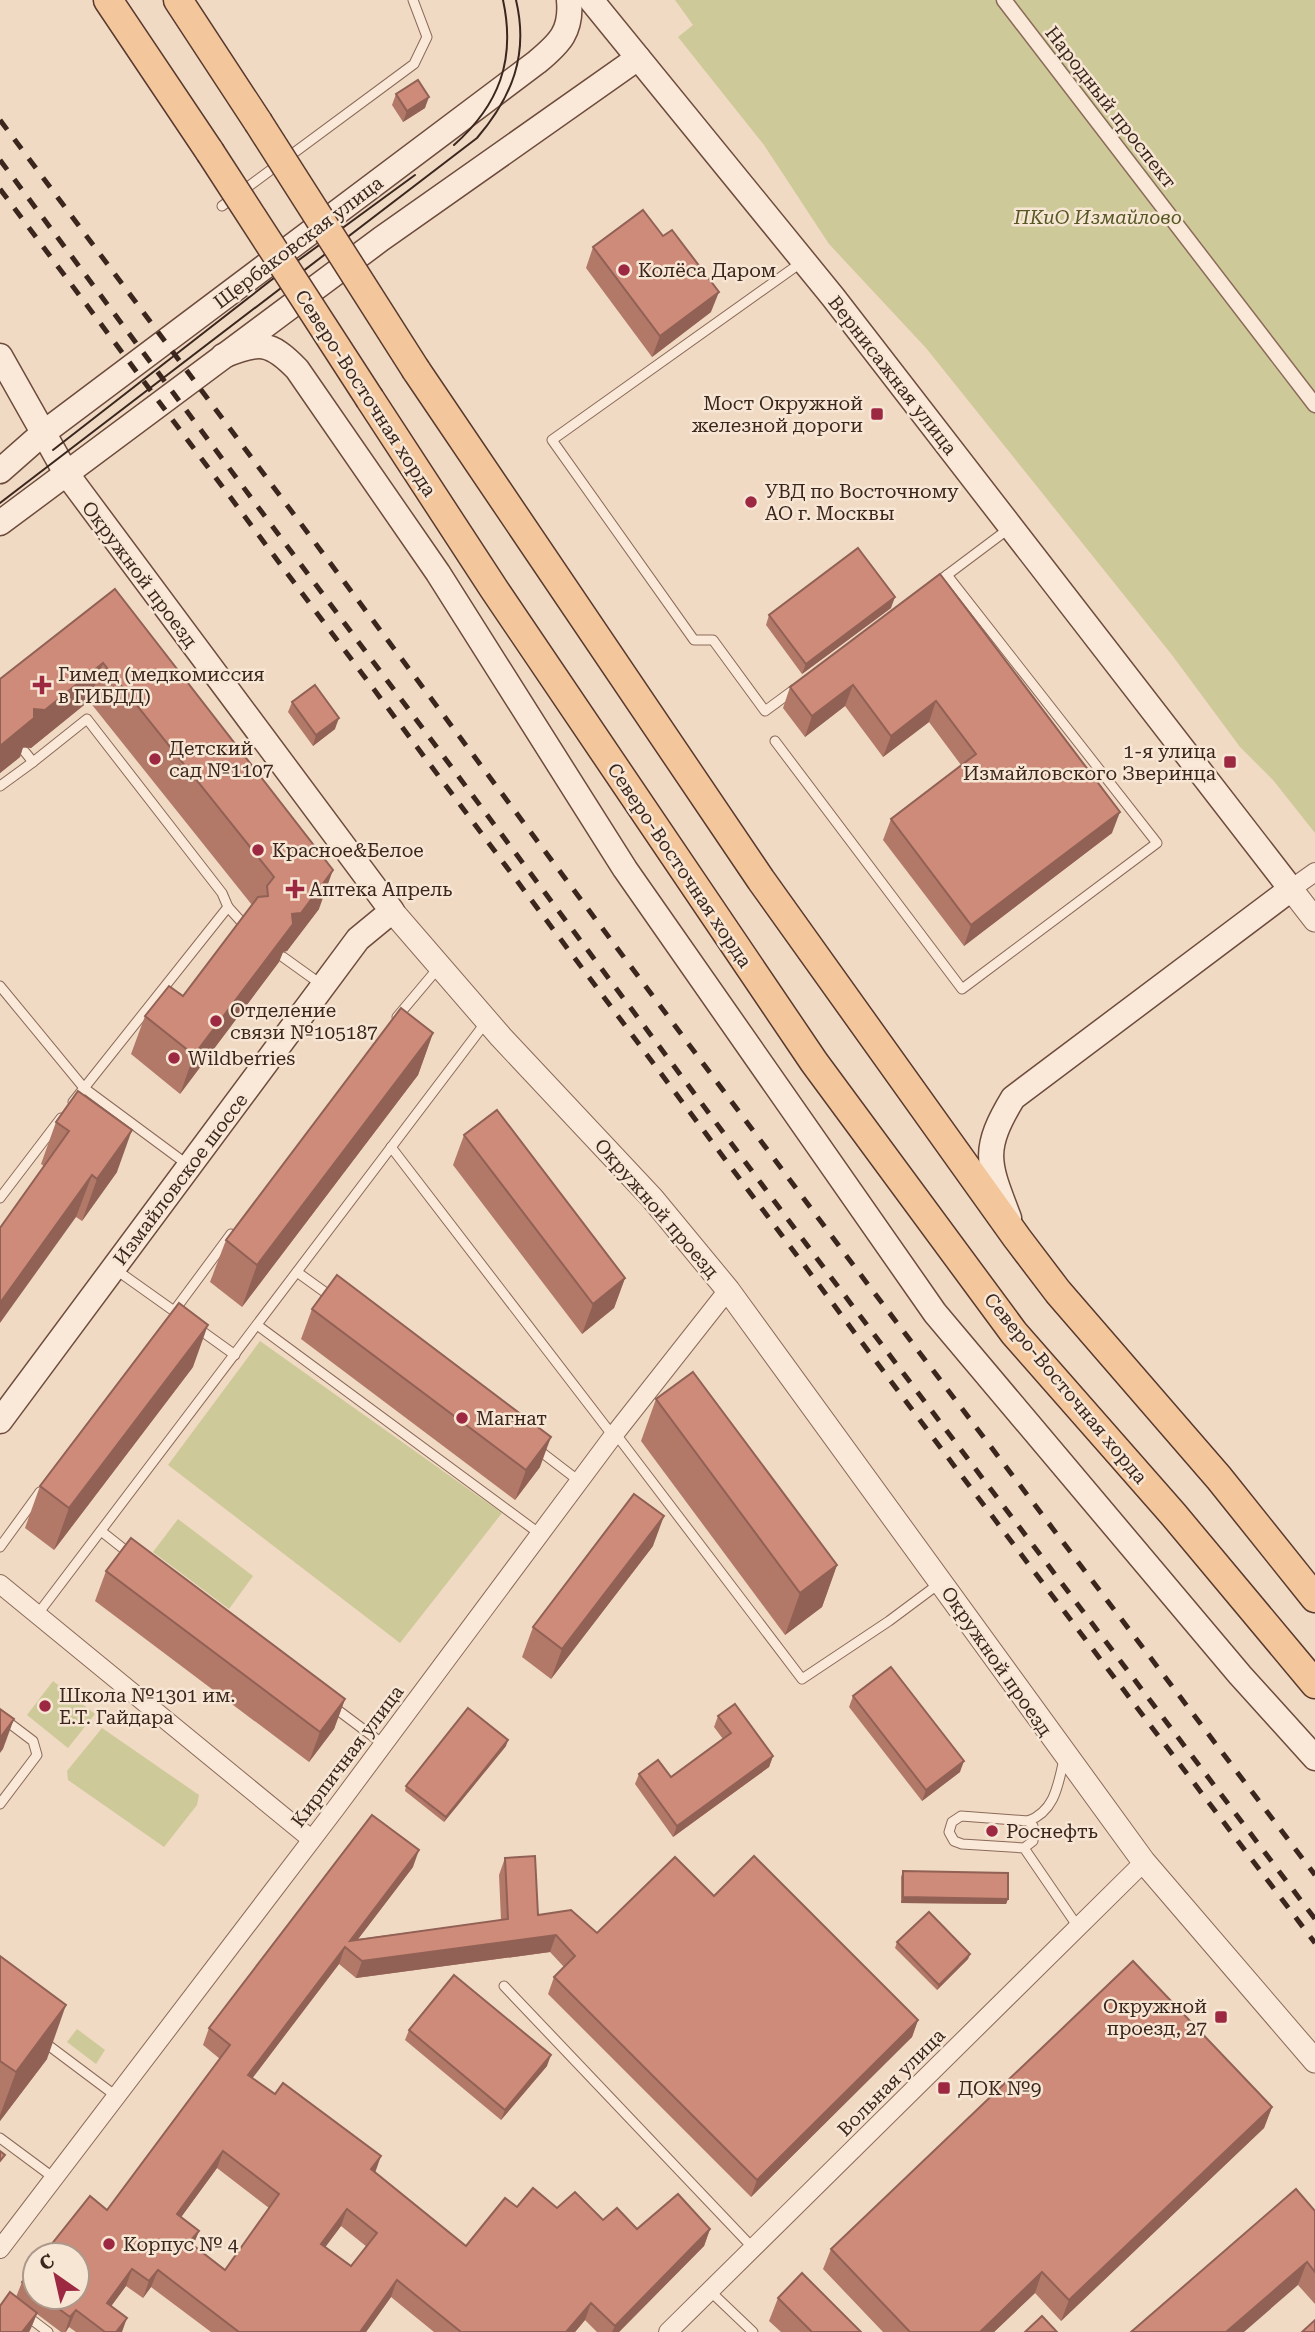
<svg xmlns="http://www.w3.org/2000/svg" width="1315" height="2332" viewBox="0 0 1315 2332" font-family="'Roboto Serif',serif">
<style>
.green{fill:#cec998}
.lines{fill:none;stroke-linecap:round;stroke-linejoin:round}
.service-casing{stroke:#8b6a5a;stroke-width:11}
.pedestrian-casing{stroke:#8b6a5a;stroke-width:17}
.minor-casing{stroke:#8b6a5a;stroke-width:20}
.tertiary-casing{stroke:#8b6a5a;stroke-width:25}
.secondary-casing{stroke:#6d4b3d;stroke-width:27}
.primary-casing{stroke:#59392e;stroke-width:31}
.service{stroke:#fae9d8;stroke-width:9}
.pedestrian{stroke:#fae9d8;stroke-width:14}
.minor{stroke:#fae9d8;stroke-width:18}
.tertiary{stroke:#fae9d8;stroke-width:23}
.secondary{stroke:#fae9d8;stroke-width:24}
.primary{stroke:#f3c69b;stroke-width:28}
.tram{stroke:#3b261e;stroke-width:2}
.rail{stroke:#3b261e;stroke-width:5;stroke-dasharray:12 12;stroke-linecap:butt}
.primary-bridge-casing{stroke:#59392e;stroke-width:31;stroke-linecap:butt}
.primary-bridge{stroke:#f3c69b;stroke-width:28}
.wall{fill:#b27868;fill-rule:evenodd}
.shaded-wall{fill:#916155}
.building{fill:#cf8b79;stroke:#916155;stroke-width:2;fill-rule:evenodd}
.poi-dot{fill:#9c2841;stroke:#f7e6d4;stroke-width:2.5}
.labels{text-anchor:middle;stroke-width:5;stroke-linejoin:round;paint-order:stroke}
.street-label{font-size:19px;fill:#3b261e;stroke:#f7e6d4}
.park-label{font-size:19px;font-style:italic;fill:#555824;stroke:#f7e6d4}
.poi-label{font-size:19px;fill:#3b261e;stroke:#f7e6d4;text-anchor:start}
</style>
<rect width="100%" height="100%" fill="#f0dac4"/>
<g class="green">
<polygon points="675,0 1315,0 1315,833 1273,780 1240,747 1172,655 926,348 829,244 764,145 678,37 693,25"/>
<polygon points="260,1341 502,1513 400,1643 168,1465"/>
<polygon points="178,1519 253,1576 229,1609 153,1552"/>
<polygon points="53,1681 95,1714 68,1748 27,1715"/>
<polygon points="102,1728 199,1795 197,1805 164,1847 68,1780 67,1771"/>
<polygon points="77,2029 105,2050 96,2064 67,2042"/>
</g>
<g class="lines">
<defs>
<g id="service">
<polyline points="222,206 414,64 427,37 413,0"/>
<polyline points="935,584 1011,527"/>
<polyline points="795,689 765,711 713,640 694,640 552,440 802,262"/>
<polyline points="775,741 962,989 1157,843 947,575"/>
<polyline points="25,752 33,762 87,719 222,893 228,907 73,1102"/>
<polyline points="0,786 33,762"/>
<polyline points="228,907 247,928"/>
<polyline points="283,957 322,985"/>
<polyline points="0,986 84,1088 188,1165"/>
<polyline points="397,1017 439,967"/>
<polyline points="391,1147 613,1436"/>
<polyline points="0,1198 61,1118"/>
<polyline points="115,1269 174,1311 231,1234"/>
<polyline points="297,1272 333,1298"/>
<polyline points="257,1325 540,1534"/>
<polyline points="196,1327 235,1355"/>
<polyline points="615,1433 802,1679 889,1621 940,1583"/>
<polyline points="536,1448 579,1481"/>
<polyline points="101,1531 130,1554"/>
<polyline points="0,1547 40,1492"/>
<polyline points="37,1615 486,1022"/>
<polyline points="331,1705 383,1744"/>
<polyline points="0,1716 33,1741 37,1755 0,1804"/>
<path d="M 1028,1821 C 1055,1811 1058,1785 1064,1759"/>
<polyline points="1024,1848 1033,1841 1033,1826 1028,1821 961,1816 952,1822 949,1832 954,1841 962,1844 1024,1848 1078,1927"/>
<polyline points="504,1986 753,2248"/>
<polyline points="44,2042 116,2096"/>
<polyline points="0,2138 54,2178"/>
<polyline points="710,2291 753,2332"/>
<polyline points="27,2316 48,2332"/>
</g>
<polyline id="pedestrian" points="1004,0 1315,405"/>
<g id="minor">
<polyline points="1291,889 1315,872"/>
<polyline points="0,1584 311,1839"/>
<polyline points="0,2249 336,1808 613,1436 728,1290"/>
<polyline points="668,2332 1144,1862"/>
</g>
<g id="tertiary">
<polyline points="1291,889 1315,920"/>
<polyline points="392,911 501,1037 652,1198 728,1290 1144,1862 1315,2061"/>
</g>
<g id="secondary">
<path d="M 591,0 L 833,297 L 1291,889 L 1013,1098 C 981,1151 988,1163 1009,1218"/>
<polyline points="0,356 66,473 392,911 358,939 0,1421"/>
<path d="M 223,356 C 259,341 270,341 297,369 L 438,573 L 625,869 L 935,1313 L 1240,1675 L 1315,1758"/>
<path d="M 0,471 L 42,434 L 537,62 C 560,43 572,31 569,0"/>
<polyline points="0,523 381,239 638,58"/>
</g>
<g id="primary">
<polyline points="108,0 210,152"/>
<polyline points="178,0 258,122"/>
<polyline points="416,370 761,880 1017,1238 1058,1292 1219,1478 1315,1598"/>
<polyline points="370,399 494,589 814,1062 1014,1333 1173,1514 1315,1684"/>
</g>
</defs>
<use href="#service" class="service-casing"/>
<use href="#pedestrian" class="pedestrian-casing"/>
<use href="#minor" class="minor-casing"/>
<use href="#tertiary" class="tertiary-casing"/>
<use href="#secondary" class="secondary-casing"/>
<use href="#primary" class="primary-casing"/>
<use href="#service" class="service"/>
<use href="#pedestrian" class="pedestrian"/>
<use href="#minor" class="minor"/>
<use href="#tertiary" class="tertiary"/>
<use href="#secondary" class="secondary"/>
<use href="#primary" class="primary"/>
<g class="tram">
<path d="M 454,145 C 499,105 516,60 503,0"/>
<polyline points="53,450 270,281 415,175"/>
<path d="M 0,503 L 477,138 C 512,97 529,55 516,0"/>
</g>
<g class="rail">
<polyline points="0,120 854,1266 1315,1875"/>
<polyline points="0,160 833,1280 1315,1919"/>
<polyline points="0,189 952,1463 1315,1943"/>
</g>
<defs>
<g id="primary-bridge">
<polyline points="258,122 416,370"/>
<polyline points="210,152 370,399"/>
</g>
</defs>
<use href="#primary-bridge" class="primary-bridge-casing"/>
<use href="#primary-bridge" class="primary-bridge"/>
</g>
<g class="wall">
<polygon points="396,94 425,108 403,122 392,105"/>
<polygon points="593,247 711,312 652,357 586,268"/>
<polygon points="940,574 1112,833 964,946 883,840 891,819 961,765 929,722 883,757 845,706 805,737 783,708 790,687"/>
<polygon points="115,589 319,909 287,951 283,952 279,962 180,1094 131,1054 145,1016 183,996 252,905 89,701 31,748 23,747 20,757 0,773 0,679"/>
<polygon points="891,608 802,674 766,625 769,615"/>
<polygon points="292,702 335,729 313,746 288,712"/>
<polygon points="433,1033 418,1075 242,1307 210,1282 226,1240"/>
<polygon points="78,1091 117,1172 82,1221 76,1217 44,1166 41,1164 56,1122"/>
<polygon points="464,1135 625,1278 614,1308 582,1334 453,1165"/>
<polygon points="312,1309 540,1467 515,1500 301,1339"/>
<polygon points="193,1367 54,1550 25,1528 40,1486"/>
<polygon points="656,1399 837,1565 822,1607 785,1635 641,1441"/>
<polygon points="653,1546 551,1679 522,1657 533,1627"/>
<polygon points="106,1571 345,1699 334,1729 309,1762 95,1601"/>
<polygon points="853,1696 960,1772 922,1801 849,1707"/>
<polygon points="718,1716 773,1756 769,1767 673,1837 635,1784 639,1774 671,1777 723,1739 714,1727"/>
<polygon points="506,1746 444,1822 405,1791 406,1786"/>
<path d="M 505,1858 L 538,1915 L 597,1933 L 714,1896 L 918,2020 L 912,2037 L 751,2197 L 548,1994 L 554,1977 L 564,1967 L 550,1952 L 356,1978 L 339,1964 L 252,2078 L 375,2172 L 466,2246 L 517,2207 L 557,2208 L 637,2229 L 710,2229 L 704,2246 L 619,2332 L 597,2332 L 585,2320 L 575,2332 L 434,2332 L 391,2297 L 366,2332 L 211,2332 L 151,2287 L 143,2298 L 126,2286 L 111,2306 L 122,2332 L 76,2332 L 69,2327 L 66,2332 L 61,2332 L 37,2314 L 31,2328 L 29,2332 L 0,2332 L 16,2297 L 22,2282 L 35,2265 L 35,2297 L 77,2297 L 107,2210 L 220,2059 L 203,2045 L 209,2028 L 413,1867 L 358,1939 L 501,1920 L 499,1875 ZM 217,2168 L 269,2208 L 225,2270 L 193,2245 L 199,2231 L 181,2217 ZM 341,2226 L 367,2247 L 351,2266 L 325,2247 Z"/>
<polygon points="903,1871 1008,1899 1006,1904 901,1903 901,1877"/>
<polygon points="897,1942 970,1954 968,1959 937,1990 895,1948"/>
<polygon points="0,1956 47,2059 0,2121"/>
<polygon points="409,2030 547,2066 501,2120 405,2040"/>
<polygon points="1272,2107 1264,2128 1061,2321 1035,2293 994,2332 883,2332 823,2269 831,2249"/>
<polygon points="1315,2211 1315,2304 1298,2285"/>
<polygon points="778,2298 861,2332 781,2332 769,2321"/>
</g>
<g class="shaded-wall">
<polygon points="429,97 425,108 403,122 407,111"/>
<polygon points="719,292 711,312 652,357 660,336"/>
<polygon points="895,597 891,608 802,674 806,664"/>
<polygon points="103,663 89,701 31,748 23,747 20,757 0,773 0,746 34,709"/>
<polygon points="853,685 845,706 805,737 812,716"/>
<polygon points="936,701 929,722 883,757 891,736"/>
<polygon points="339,718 335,729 313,746 316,735"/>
<polygon points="1120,812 1112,833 964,946 971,925"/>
<polygon points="333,870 319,909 287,951 283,952 279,962 180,1094 194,1055 292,914"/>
<polygon points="433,1033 418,1075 242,1307 257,1265"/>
<polygon points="132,1130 117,1172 82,1221 97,1179"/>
<polygon points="92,1175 76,1217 0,1323 0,1303"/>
<polygon points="625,1278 614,1308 582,1334 593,1304"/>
<polygon points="208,1325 193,1367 54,1550 69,1508"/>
<polygon points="551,1437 540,1467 515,1500 526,1470"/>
<polygon points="664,1516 653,1546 551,1679 562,1649"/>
<polygon points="837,1565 822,1607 785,1635 800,1593"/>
<polygon points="345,1699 334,1729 309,1762 320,1732"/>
<polygon points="14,1719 3,1749 0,1753 0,1738"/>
<polygon points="508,1740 506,1746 444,1822 446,1817"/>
<polygon points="773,1756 769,1767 673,1837 677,1826"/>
<polygon points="964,1761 960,1772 922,1801 926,1790"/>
<polygon points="419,1850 413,1867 349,1951 350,1941"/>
<polygon points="903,1897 1008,1899 1006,1904 901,1903"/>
<polygon points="556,1935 550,1952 356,1978 362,1961"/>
<polygon points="345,1947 339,1964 242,2092 248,2075"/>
<polygon points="970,1954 968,1959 937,1990 939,1985"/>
<polygon points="66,2005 47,2059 0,2121 0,2115 16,2072"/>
<polygon points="918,2020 912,2037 751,2197 757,2180"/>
<polygon points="551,2055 547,2066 501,2120 505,2110"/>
<polygon points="1272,2107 1264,2128 1061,2321 1069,2300"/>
<polygon points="223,2151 217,2168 171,2231 177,2214"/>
<polygon points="381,2156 375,2173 371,2169"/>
<polygon points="347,2209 341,2226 315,2261 321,2244"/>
<polygon points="710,2229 704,2246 619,2332 612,2332 615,2326"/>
<polygon points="199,2231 192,2248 189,2242"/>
<polygon points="1307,2262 1298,2285 1244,2332 1226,2332"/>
<polygon points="132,2269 126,2286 101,2320 107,2303"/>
<polygon points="158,2270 151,2287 143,2298 149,2281"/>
<polygon points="1042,2272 1035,2293 994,2332 980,2332"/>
<polygon points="397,2280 391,2297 366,2332 359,2332"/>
<polygon points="591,2303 585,2320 575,2332 566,2332"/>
<polygon points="76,2310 69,2327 65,2332 70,2317"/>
<polygon points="37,2313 31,2328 29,2332 22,2332"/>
<polygon points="127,2318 122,2332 116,2332"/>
</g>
<g class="building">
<polygon points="418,80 429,97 407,111 396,94"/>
<polygon points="643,210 663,236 672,230 719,292 660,336 593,247"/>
<polygon points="858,548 895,597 806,664 769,615"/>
<polygon points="940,574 1120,812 971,925 891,819 976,754 936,701 891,736 853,685 812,716 790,687"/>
<polygon points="115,589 333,870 301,913 292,914 293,924 194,1055 145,1016 169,986 183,996 258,897 268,896 267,886 274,877 103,663 45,710 34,709 34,718 0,746 0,679"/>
<polygon points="315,685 339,718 316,735 292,702"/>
<polygon points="401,1008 433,1033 257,1265 226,1240"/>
<polygon points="78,1091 132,1130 97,1179 92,1175 0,1303 0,1228 69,1131 56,1122"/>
<polygon points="497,1110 625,1278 593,1304 464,1135"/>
<polygon points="337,1275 551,1437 526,1470 312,1309"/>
<polygon points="179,1303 208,1325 69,1508 40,1486"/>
<polygon points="693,1372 837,1565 800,1593 656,1399"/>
<polygon points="634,1494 664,1516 562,1649 533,1627"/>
<polygon points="131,1538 345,1699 320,1732 106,1571"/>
<polygon points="891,1667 964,1761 926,1790 853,1696"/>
<polygon points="735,1704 773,1756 677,1826 639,1774 658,1760 671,1777 731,1733 718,1716"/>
<polygon points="468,1708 508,1740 446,1817 406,1786"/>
<polygon points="0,1709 14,1719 0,1738"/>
<path d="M 372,1815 L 419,1850 L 350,1941 L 508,1919 L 505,1858 L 535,1856 L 538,1915 L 571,1910 L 597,1933 L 675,1857 L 714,1896 L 754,1856 L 918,2020 L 757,2180 L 554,1977 L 575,1956 L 556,1935 L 362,1961 L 345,1947 L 248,2075 L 275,2094 L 283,2083 L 381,2156 L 371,2169 L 466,2246 L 505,2198 L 517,2207 L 533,2188 L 557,2208 L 575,2192 L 603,2220 L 617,2208 L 637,2229 L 678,2194 L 710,2229 L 615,2326 L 591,2303 L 566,2332 L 461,2332 L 397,2280 L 360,2332 L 239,2332 L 158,2270 L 149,2281 L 132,2269 L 107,2303 L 127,2318 L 116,2332 L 105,2332 L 76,2310 L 70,2317 L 43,2297 L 77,2297 L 77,2255 L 43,2255 L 90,2196 L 107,2210 L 230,2045 L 209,2028 ZM 223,2151 L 279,2194 L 225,2270 L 189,2242 L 199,2231 L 177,2214 ZM 347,2209 L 377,2233 L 351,2266 L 321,2244 Z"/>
<polygon points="903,1871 1008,1873 1008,1899 903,1897"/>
<polygon points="929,1912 970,1954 939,1985 897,1942"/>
<polygon points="0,1956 66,2005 16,2072 0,2061"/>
<polygon points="1133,1961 1272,2107 1069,2300 1042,2272 980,2332 910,2332 831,2249"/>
<polygon points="454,1975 551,2055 505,2110 409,2030"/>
<polygon points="0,2151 5,2155 0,2161"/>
<polygon points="1296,2189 1315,2211 1315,2272 1307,2262 1226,2332 1131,2332"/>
<polygon points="35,2265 35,2292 22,2282"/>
<polygon points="802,2273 861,2332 812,2332 778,2298"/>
<polygon points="10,2292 37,2313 22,2332 0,2332 0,2306"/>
<polygon points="1042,2316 1057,2332 1025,2332"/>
<polygon points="1315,2320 1315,2332 1302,2332"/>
</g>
<g class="poi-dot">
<circle cx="624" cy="270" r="7"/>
<rect x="870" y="407" width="14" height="14" rx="3.5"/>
<circle cx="751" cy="502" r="7"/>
<path d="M38.5 674.5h7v7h7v7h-7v7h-7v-7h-7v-7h7z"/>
<circle cx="155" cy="759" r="7"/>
<rect x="1223" y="755" width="14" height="14" rx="3.5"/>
<circle cx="258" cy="850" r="7"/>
<path d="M291.5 878.5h7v7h7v7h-7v7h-7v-7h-7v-7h7z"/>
<circle cx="216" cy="1021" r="7"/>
<circle cx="174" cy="1058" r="7"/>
<circle cx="462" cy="1418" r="7"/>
<circle cx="45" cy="1706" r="7"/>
<circle cx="992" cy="1831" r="7"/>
<rect x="1214" y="2010" width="14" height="14" rx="3.5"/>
<rect x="937" y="2081" width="14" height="14" rx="3.5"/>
<circle cx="109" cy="2244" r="7"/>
</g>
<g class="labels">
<g class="street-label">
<text transform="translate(1111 107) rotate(52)" y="7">Народный проспект</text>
<text transform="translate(298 242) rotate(-37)" y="7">Щербаковская улица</text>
<text transform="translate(893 375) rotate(52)" y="7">Вернисажная улица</text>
<text transform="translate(366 393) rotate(57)" y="7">Северо-Восточная хорда</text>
<text transform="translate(140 574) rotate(53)" y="7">Окружной проезд</text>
<text transform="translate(680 865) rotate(56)" y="7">Северо-Восточная хорда</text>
<text transform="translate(180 1179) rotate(-53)" y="7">Измайловское шоссе</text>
<text transform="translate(657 1208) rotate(49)" y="7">Окружной проезд</text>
<text transform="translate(1066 1388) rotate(50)" y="7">Северо-Восточная хорда</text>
<text transform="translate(997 1661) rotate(55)" y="7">Окружной проезд</text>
<text transform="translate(347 1756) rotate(-53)" y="7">Кирпичная улица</text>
<text transform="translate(891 2082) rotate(-45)" y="7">Вольная улица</text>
</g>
<g class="park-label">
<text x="1098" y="224">ПКиО Измайлово</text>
</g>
<g class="poi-label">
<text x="638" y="277">Колёса Даром</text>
<text x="863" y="410" text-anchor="end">Мост Окружной<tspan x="863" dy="22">железной дороги</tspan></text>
<text x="765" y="498">УВД по Восточному<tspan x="765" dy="22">АО г. Москвы</tspan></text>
<text x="58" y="681">Гимед (медкомиссия<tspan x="58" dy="22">в ГИБДД)</tspan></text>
<text x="169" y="755">Детский<tspan x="169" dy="22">сад №1107</tspan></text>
<text x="1216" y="758" text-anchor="end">1-я улица<tspan x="1216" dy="22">Измайловского Зверинца</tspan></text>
<text x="272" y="857">Красное&amp;Белое</text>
<text x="309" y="896">Аптека Апрель</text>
<text x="230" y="1017">Отделение<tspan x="230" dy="22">связи №105187</tspan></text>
<text x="188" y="1065">Wildberries</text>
<text x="476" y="1425">Магнат</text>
<text x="59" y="1702">Школа №1301 им.<tspan x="59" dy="22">Е.Т. Гайдара</tspan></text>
<text x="1006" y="1838">Роснефть</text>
<text x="1207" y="2013" text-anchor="end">Окружной<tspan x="1207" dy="22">проезд, 27</tspan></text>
<text x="958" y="2095">ДОК №9</text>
<text x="123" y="2251">Корпус № 4</text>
</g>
</g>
<g transform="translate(56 2276) rotate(326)"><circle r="33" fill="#f7e6d4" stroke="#ac998b" stroke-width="2"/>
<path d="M0-5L12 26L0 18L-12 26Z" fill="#9c2841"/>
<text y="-10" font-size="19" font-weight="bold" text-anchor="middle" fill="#3b261e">С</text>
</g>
</svg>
